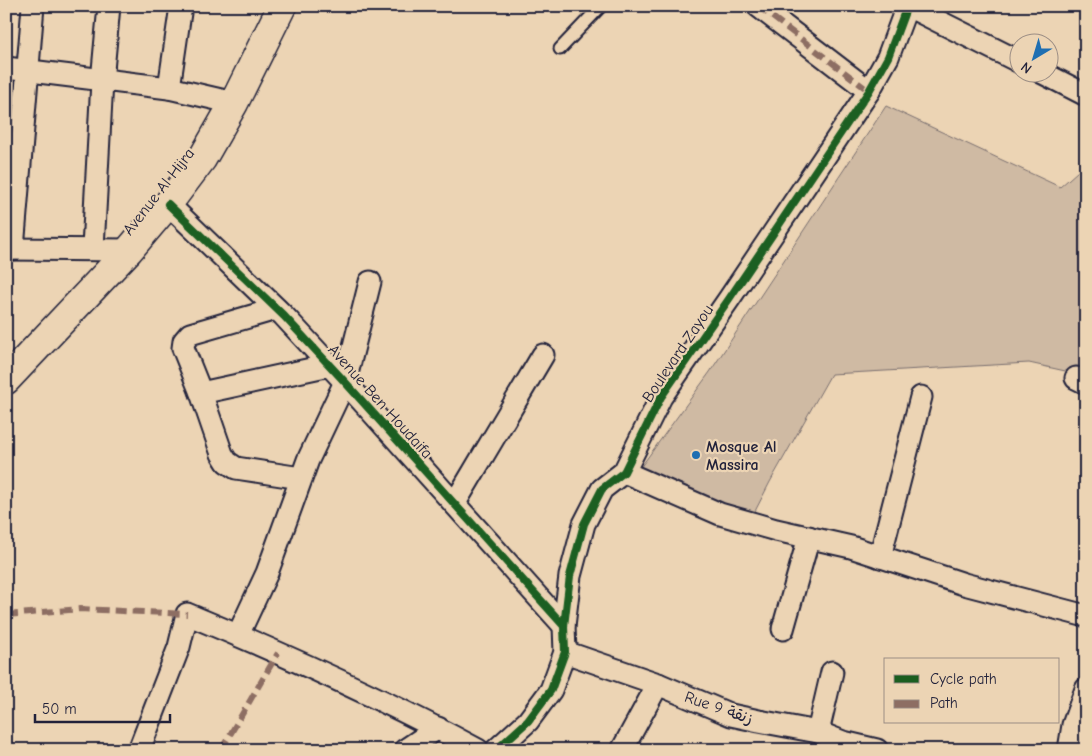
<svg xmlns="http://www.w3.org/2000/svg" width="1092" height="756" viewBox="0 0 1092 756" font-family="'Comic Neue','Playpen Sans Arabic',sans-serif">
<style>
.green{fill:#cfbaa3;stroke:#786e6f}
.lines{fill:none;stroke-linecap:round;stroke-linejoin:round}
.service-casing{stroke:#22223b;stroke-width:15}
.minor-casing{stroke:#22223b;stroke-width:25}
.tertiary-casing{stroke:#22223b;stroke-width:31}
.service{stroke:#ecd4b4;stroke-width:11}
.minor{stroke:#ecd4b4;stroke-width:21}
.tertiary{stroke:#ecd4b4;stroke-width:28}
.quiet{stroke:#8d6e63;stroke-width:6;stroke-dasharray:12 6;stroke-linecap:butt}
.cycleway-casing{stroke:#ecd4b4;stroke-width:11}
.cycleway{stroke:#1b5e20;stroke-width:8}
.poi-dot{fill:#1f6fb2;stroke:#ecd4b4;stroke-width:2}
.labels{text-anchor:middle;stroke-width:4.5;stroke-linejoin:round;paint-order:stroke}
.street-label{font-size:16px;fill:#22223b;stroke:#ecd4b4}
.poi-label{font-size:16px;font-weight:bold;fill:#22223b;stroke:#ecd4b4;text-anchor:start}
</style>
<rect width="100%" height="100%" fill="#ecd4b4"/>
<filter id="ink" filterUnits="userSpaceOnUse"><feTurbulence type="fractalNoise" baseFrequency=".02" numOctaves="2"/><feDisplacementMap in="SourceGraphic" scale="10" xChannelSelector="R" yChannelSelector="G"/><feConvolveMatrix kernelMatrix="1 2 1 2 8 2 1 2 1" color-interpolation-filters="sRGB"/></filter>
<g filter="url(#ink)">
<polygon class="green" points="886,106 1060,187 1086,164 1086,348 1079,374 1029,363 831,374 770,482 752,517 640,468 710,372"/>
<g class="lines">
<defs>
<polyline id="service" points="560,49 601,6"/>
<g id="minor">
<polyline points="758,6 869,91"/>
<polyline points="908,6 1020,62"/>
<polyline points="6,68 169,88 234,103"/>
<polyline points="1041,72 1086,95"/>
<polyline points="169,88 181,6"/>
<polyline points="168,204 284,316 345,382 564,626"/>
<polyline points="93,248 102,81 109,6"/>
<polyline points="6,249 129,250"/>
<polyline points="13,249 33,6"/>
<polyline points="276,309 190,334 184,341 183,348 201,393 222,454 227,462 236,468 301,478"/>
<polyline points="1076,378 1086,383"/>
<polyline points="201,393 330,365"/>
<polyline points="624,472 720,514 776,530 851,547 964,584 1082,615 1086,614"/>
<polyline points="455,503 543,355"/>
<polyline points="880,557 921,397"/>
<polyline points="783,629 809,537"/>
<polyline points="238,635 267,573 308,460 345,382 370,282"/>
<polyline points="565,652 658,684 731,715 759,721 818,732 843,742 877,750"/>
<polyline points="818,732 832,672"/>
<path d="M 139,750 L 179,647 L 187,614 C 286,655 384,699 478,750"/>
<polyline points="405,750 438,728"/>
<polyline points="496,750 528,721 551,690 565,652 564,626 570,576 584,524 602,489 624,472 661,397 729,299 869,91 888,57 907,6"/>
<polyline points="622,750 658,684"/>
<polyline points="1069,750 1073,725 1086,689"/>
</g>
<polyline id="tertiary" points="6,380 129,250 168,204 202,159 234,103 282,6"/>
</defs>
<use href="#service" class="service-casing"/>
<use href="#minor" class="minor-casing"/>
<use href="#tertiary" class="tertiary-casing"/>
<use href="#service" class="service"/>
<use href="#minor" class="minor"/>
<use href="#tertiary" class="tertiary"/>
<g class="quiet">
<polyline points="758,6 869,91"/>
<polyline points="6,615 80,609 187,614"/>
<polyline points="221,750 278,653"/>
</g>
<defs>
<g id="cycleway">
<polyline points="168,204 284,316 345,382 564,626"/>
<polyline points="496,750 528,721 551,690 565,652 564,626 570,576 584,524 602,489 624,472 661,397 729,299 869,91 888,57 907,6"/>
</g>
</defs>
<use href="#cycleway" class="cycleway-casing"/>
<use href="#cycleway" class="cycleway"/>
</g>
</g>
<circle class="poi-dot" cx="696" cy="455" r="5"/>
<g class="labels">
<g class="street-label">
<text transform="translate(158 191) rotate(-52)" y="6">Avenue Al Hijra</text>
<text transform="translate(677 353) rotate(-56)" y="6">Boulevard Zayou</text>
<text transform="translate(381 401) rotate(48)" y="6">Avenue Ben Houdaifa</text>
<text transform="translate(719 707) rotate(19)" y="6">Rue 9 زنقة</text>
</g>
<g class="poi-label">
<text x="706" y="452">Mosque Al<tspan x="706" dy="18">Massira</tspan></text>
</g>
</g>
<rect width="1092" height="756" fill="none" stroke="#ecd4b4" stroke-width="25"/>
<rect x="12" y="12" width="1067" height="731" fill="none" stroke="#22223b" stroke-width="2" filter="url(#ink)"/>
<rect x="884" y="658" width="175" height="65" fill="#ecd4b4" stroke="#9b8d84"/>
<rect x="894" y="675" width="25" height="8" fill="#1b5e20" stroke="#9b8d84"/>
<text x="930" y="684" font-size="15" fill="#22223b">Cycle path</text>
<rect x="894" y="700" width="25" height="8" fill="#8d6e63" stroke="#9b8d84"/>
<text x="930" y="708" font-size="15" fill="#22223b">Path</text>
<g transform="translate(1034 58) rotate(218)"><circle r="24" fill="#ecd4b4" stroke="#9b8d84"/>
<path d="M0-4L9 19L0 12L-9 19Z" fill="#1f6fb2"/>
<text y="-8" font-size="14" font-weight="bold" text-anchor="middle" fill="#22223b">N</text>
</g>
<path d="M35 714v8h135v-8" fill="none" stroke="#22223b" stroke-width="2.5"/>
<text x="42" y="714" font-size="15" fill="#22223b" stroke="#ecd4b4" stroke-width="4" paint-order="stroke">50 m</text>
</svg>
